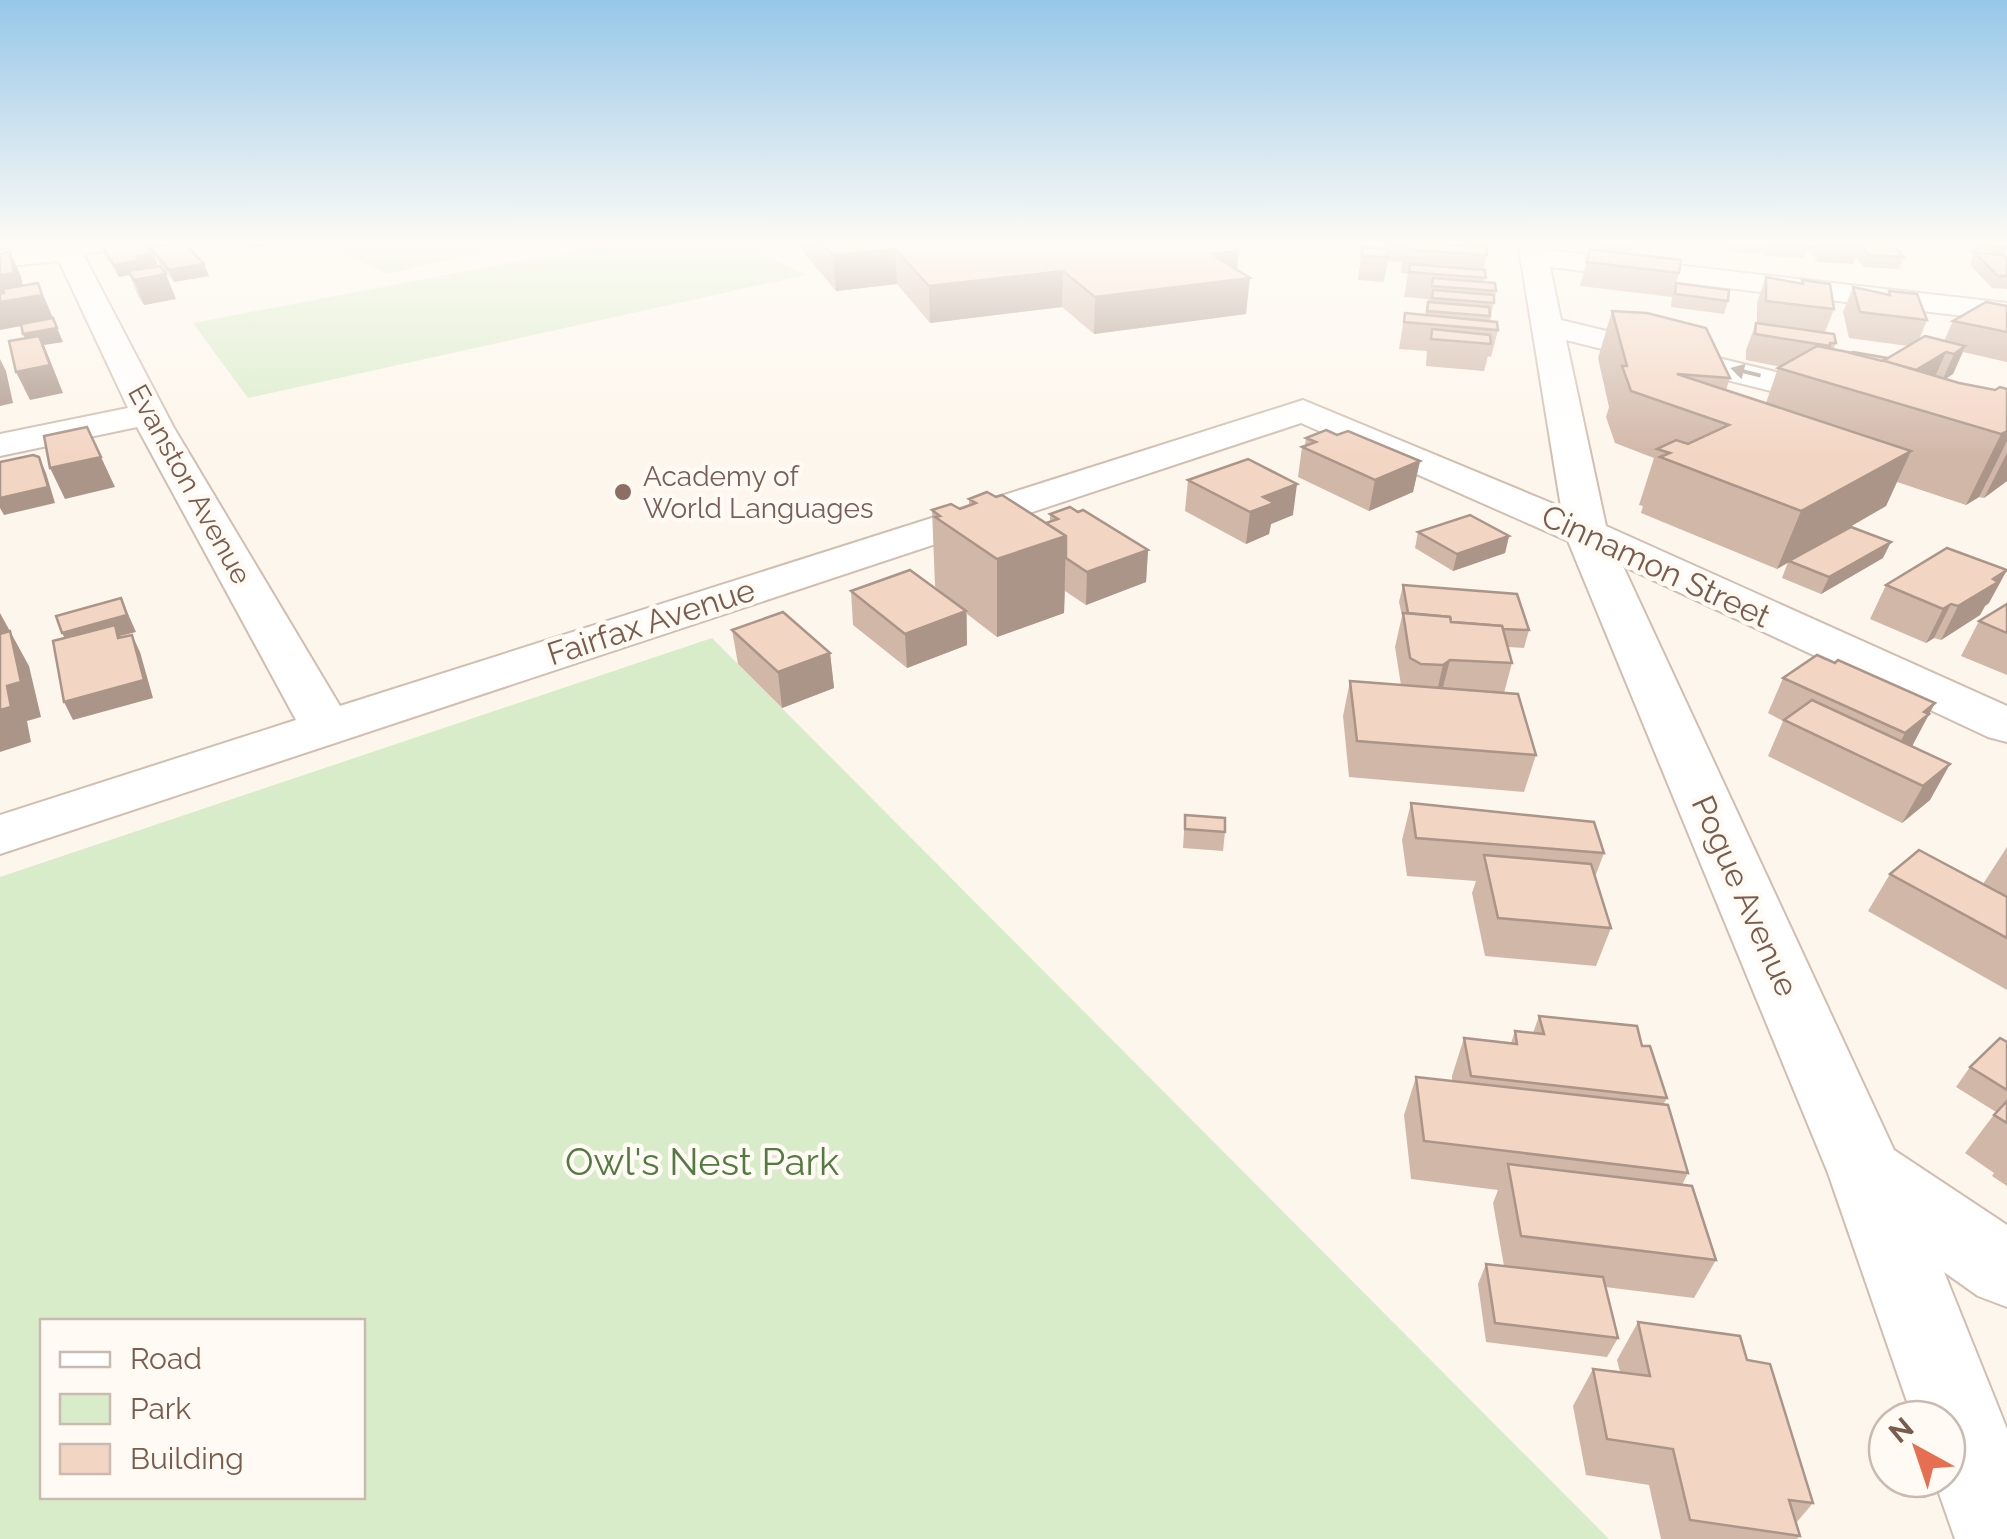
<svg xmlns="http://www.w3.org/2000/svg" width="2007" height="1539" viewBox="0 0 2007 1539" font-family="Raleway,sans-serif">
<style>
.green{fill:#d8ecc9;fill-rule:evenodd}
.lines{fill:none;stroke-linecap:round;stroke-linejoin:round}
.minor-casing{stroke:#d1beb0;stroke-width:4}
.minor{fill:#fff;fill-rule:evenodd}
.wall{fill:#d1b7a8}
.shaded-wall{fill:#aa9588}
.building{fill:#f3d5c3;stroke:#aa9588;stroke-width:2.5}
.oneway{fill:#af9d94}
.education-dot{fill:#8d6e63;stroke:#fffaf3;stroke-width:4}
.labels{text-anchor:middle;stroke-width:9;stroke-linejoin:round;paint-order:stroke}
.far-education-label{font-size:28px;fill:#785e54;stroke:#fffaf3;text-anchor:start}
.far-street-label{font-size:28px;fill:#7a5c4d;stroke:#fffaf3}
.street-label{font-size:32px;fill:#7a5c4d;stroke:#fffaf3}
.near-park-label{font-size:38px;fill:#537a41;stroke:#fffaf3}
</style>
<rect width="100%" height="100%" fill="#fdf6ec"/>
<g class="green">
<polygon points="356,242 525,242 388,274 332,248"/>
<polygon points="619,242 739,242 805,275 248,398 193,323"/>
<path d="M 712,638 L 1609,1539 L 0,1539 L 0,877 ZM 42,1322 L 362,1322 L 362,1496 L 42,1496 Z"/>
</g>
<g class="lines">
<defs>
<polygon id="minor" points="40,242 125,242 121,248 83,254 174,428 340,706 1303,400 1561,507 1518,242 1544,242 1546,250 2007,303 2007,321 1550,267 1561,320 1859,392 1865,399 1859,406 1847,410 1566,340 1606,526 2007,706 2007,742 1988,737 1623,566 1894,1150 2007,1225 2007,1307 1978,1296 1944,1272 2007,1429 2007,1539 1955,1539 1934,1479 1947,1479 1947,1419 1913,1419 1828,1173 1568,541 1301,423 0,854 0,815 296,720 137,427 0,456 0,434 128,408 59,261 0,267 0,251 41,245"/>
</defs>
<use href="#minor" class="minor-casing"/>
<use href="#minor" class="minor"/>
</g>
<g class="wall">
<polygon points="795,242 1225,242 1237,270 1246,314 1094,334 1062,307 930,323 897,284 836,291"/>
<polygon points="1387,242 1488,242 1484,270 1485,282 1496,291 1490,321 1498,330 1491,357 1488,356 1484,371 1426,366 1427,351 1399,349 1405,313 1425,315 1428,299 1404,297 1408,274 1401,273 1402,262 1388,261 1384,282 1358,280 1362,247 1386,249"/>
<polygon points="1593,242 1635,242 1632,251 1596,249"/>
<polygon points="1721,242 1890,242 1904,257 1899,269 1864,267 1856,257 1853,264 1818,262 1808,249 1804,258 1766,256 1762,249 1760,254 1727,252"/>
<polygon points="1971,242 2007,242 2003,242 2007,247 2004,255 2007,258 2007,289 1992,288 1970,265 1973,257 1968,250"/>
<polygon points="100,243 158,265 143,268 176,299 144,305 138,296 130,275 119,277 105,255"/>
<polygon points="151,247 204,264 209,276 174,282 156,259"/>
<polygon points="1590,249 1679,273 1676,283 1728,301 1724,314 1671,307 1672,297 1580,286"/>
<polygon points="1766,277 1801,284 1802,280 1834,309 1825,332 1836,343 1833,350 1887,358 1908,346 1849,338 1843,312 1853,287 1888,294 1889,291 1927,320 1919,340 1944,341 1953,321 2007,306 2007,362 1963,352 1953,374 1945,379 1995,390 2007,389 2007,481 1984,498 1979,497 1966,505 1897,482 1886,506 1837,534 1883,558 1821,594 1782,578 1788,562 1777,569 1641,513 1643,506 1639,505 1654,458 1615,443 1606,417 1609,407 1598,358 1612,311 1730,378 1726,390 1766,403 1778,368 1781,367 1746,360 1746,350 1756,323 1757,323 1757,302"/>
<polygon points="1337,435 1420,461 1413,492 1369,511 1298,477 1302,447 1305,446 1306,438"/>
<polygon points="1188,480 1293,515 1271,524 1269,534 1246,544 1185,511"/>
<polygon points="969,499 1046,523 1050,522 1050,514 1148,550 1146,582 1086,605 1065,591 1064,613 997,637 967,614 967,645 907,668 853,625 851,591 938,590 935,586 932,510 960,509 969,506"/>
<polygon points="1418,532 1509,536 1505,553 1453,571 1415,548"/>
<polygon points="1403,585 1529,630 1524,648 1508,647 1512,663 1504,693 1536,755 1524,792 1349,777 1343,716 1350,681 1401,685 1395,647 1402,616 1399,602"/>
<polygon points="1886,585 1989,603 1985,606 1980,615 1941,640 1934,638 1926,643 1870,619"/>
<polygon points="2007,604 2007,675 1961,656 1979,621"/>
<polygon points="732,630 830,653 834,688 782,708 738,664"/>
<polygon points="1783,678 1935,703 1912,746 1950,764 1930,800 1902,823 1768,756 1783,721 1768,713"/>
<polygon points="1411,803 1604,853 1595,877 1611,928 1596,966 1485,956 1472,893 1476,881 1407,876 1402,840"/>
<polygon points="1185,815 1225,832 1223,851 1183,848"/>
<polygon points="2007,847 2007,990 1868,911 1890,874 1983,884"/>
<polygon points="1539,1016 1642,1046 1667,1098 1663,1105 1688,1173 1682,1185 1716,1260 1694,1298 1605,1287 1618,1338 1607,1357 1486,1342 1478,1284 1486,1264 1504,1266 1493,1203 1498,1190 1411,1179 1404,1115 1416,1077 1452,1081 1452,1076 1464,1038 1511,1043 1515,1031 1533,1033"/>
<polygon points="2007,1042 2007,1186 1992,1176 1994,1173 1965,1153 1996,1112 1956,1087 1970,1067"/>
<polygon points="1638,1322 1747,1360 1813,1503 1796,1523 1800,1536 1797,1539 1661,1539 1649,1485 1586,1475 1573,1406 1593,1369 1620,1372 1617,1360"/>
</g>
<g class="shaded-wall">
<polygon points="247,242 293,242 293,243 249,248"/>
<polygon points="895,249 897,284 836,291 833,255"/>
<polygon points="1239,251 1236,280 1250,278 1246,314 1094,334 1095,297 1212,254"/>
<polygon points="10,252 21,276 25,298 38,283 54,320 0,330 0,275"/>
<polygon points="153,253 158,265 143,268 145,273 128,271 130,275 119,277 114,265 136,256"/>
<polygon points="204,264 209,276 174,282 169,270"/>
<polygon points="1063,271 1062,307 930,323 929,286"/>
<polygon points="166,274 176,299 144,305 134,280"/>
<polygon points="53,318 63,342 44,345 63,393 30,400 16,372 29,348 23,334"/>
<polygon points="1965,346 1953,374 1942,381 1954,354"/>
<polygon points="1946,352 1934,379 1911,373"/>
<polygon points="0,359 6,371 13,403 0,406"/>
<polygon points="2007,431 2007,441 1979,497 1966,505 2001,434"/>
<polygon points="1911,451 1886,506 1777,569 1801,511"/>
<polygon points="2007,453 2007,481 1984,498"/>
<polygon points="39,457 46,473 55,503 4,515 0,508 0,498"/>
<polygon points="101,457 115,487 65,499 50,468"/>
<polygon points="1420,461 1413,492 1369,511 1375,480"/>
<polygon points="1297,484 1293,515 1271,524 1269,534 1246,544 1250,512 1263,497"/>
<polygon points="1066,536 1064,613 997,637 997,559"/>
<polygon points="1509,536 1505,553 1453,571 1457,554"/>
<polygon points="1891,542 1883,558 1821,594 1829,577"/>
<polygon points="1148,550 1146,582 1086,605 1087,572"/>
<polygon points="2007,570 1989,603 1985,606 1980,615 1941,640 1958,606"/>
<polygon points="121,598 136,632 120,636 123,643 71,650 62,633"/>
<polygon points="1951,604 1934,638 1926,643 1943,609"/>
<polygon points="966,611 967,645 907,668 905,634"/>
<polygon points="0,613 29,666 41,717 27,721 31,742 0,752"/>
<polygon points="132,635 140,652 153,698 73,720 64,702"/>
<polygon points="830,653 834,688 782,708 778,672"/>
<polygon points="1450,660 1441,695 1435,700 1443,665"/>
<polygon points="1935,703 1910,750 1886,770 1905,733 1924,712"/>
<polygon points="1950,764 1930,800 1902,823 1923,786"/>
</g>
<g class="building">
<polygon points="109,242 145,242 153,253 136,256 140,260 114,265 100,243"/>
<polygon points="183,242 204,264 169,270 151,247"/>
<polygon points="821,242 1225,242 1239,251 1212,254 1250,278 1095,297 1063,271 929,286 895,249 833,255"/>
<polygon points="1406,242 1487,247 1487,255 1405,249"/>
<polygon points="1452,242 1488,242 1488,244"/>
<polygon points="1769,242 1806,242 1809,246 1770,244"/>
<polygon points="1862,242 1890,242 1904,257 1868,255 1860,245"/>
<polygon points="1976,242 2002,242 2007,248 1979,245"/>
<polygon points="1362,247 1388,249 1388,257 1362,256"/>
<polygon points="1590,249 1681,260 1679,273 1587,262"/>
<polygon points="10,252 14,273 0,275 0,254"/>
<polygon points="1975,253 2004,255 2007,258 2007,276 1998,276"/>
<polygon points="1410,264 1485,270 1486,278 1409,272"/>
<polygon points="160,266 166,274 134,280 128,271"/>
<polygon points="1766,277 1803,284 1802,280 1830,284 1834,309 1766,301"/>
<polygon points="1433,278 1495,283 1496,291 1432,286"/>
<polygon points="38,283 42,295 0,302 0,294 4,293 3,289"/>
<polygon points="1676,283 1729,290 1728,301 1675,294"/>
<polygon points="1853,287 1890,295 1889,291 1917,294 1927,320 1860,312"/>
<polygon points="1433,290 1494,295 1494,303 1432,298"/>
<polygon points="1428,302 1489,307 1490,316 1427,311"/>
<polygon points="1986,302 2007,306 2007,332 1953,321"/>
<polygon points="1612,311 1647,313 1706,328 1730,378 1677,374 1911,451 1801,511 1660,457 1670,453 1657,449 1676,440 1688,444 1729,425 1631,391 1622,366 1627,366"/>
<polygon points="1405,313 1497,322 1498,330 1404,322"/>
<polygon points="53,318 57,328 23,334 21,324"/>
<polygon points="1756,323 1834,334 1836,343 1830,343 1830,346 1755,334"/>
<polygon points="1432,329 1490,335 1491,344 1431,339"/>
<polygon points="39,336 50,365 16,372 9,341"/>
<polygon points="1925,336 1965,346 1954,354 1946,352 1916,370 1883,361"/>
<polygon points="1817,346 1868,356 1959,383 1995,390 2000,387 2007,389 2007,431 2001,434 1778,368"/>
<polygon points="1853,352 1887,358 1882,361 1851,353"/>
<polygon points="87,427 101,457 50,468 44,436"/>
<polygon points="1326,430 1337,435 1348,431 1420,461 1375,480 1302,447 1316,442 1306,438"/>
<polygon points="33,455 39,457 48,487 0,498 0,462"/>
<polygon points="1248,459 1297,484 1263,497 1274,503 1250,512 1188,480"/>
<polygon points="987,492 996,497 1002,495 1066,536 997,559 935,517 940,516 932,510 951,504 960,509 976,503 969,499"/>
<polygon points="1070,507 1078,512 1083,510 1148,550 1087,572 1066,558 1066,536 1046,523 1058,519 1050,514"/>
<polygon points="1470,515 1509,536 1457,554 1418,532"/>
<polygon points="1851,527 1891,542 1829,577 1789,561"/>
<polygon points="1947,548 2007,570 1993,579 1998,582 1958,606 1951,604 1943,609 1886,585"/>
<polygon points="910,570 966,611 905,634 851,591"/>
<polygon points="1403,585 1517,594 1529,630 1503,629 1502,626 1451,622 1450,617 1408,613"/>
<polygon points="121,598 127,615 62,633 56,616"/>
<polygon points="2007,604 2007,633 1979,621"/>
<polygon points="783,612 830,653 778,672 732,630"/>
<polygon points="1403,613 1450,617 1451,622 1502,626 1512,663 1450,660 1443,665 1421,664 1410,658"/>
<polygon points="115,625 118,638 132,635 144,680 64,702 53,641"/>
<polygon points="10,631 21,682 7,686 11,707 0,710 0,634"/>
<polygon points="1817,655 1835,663 1838,660 1935,703 1924,712 1929,714 1905,733 1783,678"/>
<polygon points="1350,681 1518,694 1536,755 1357,741"/>
<polygon points="1812,700 1950,764 1923,786 1784,720"/>
<polygon points="1411,803 1594,822 1604,853 1416,838"/>
<polygon points="1185,815 1225,818 1225,832 1185,829"/>
<polygon points="1919,850 2007,897 2007,938 1890,874"/>
<polygon points="1484,855 1591,864 1611,928 1498,918"/>
<polygon points="1539,1016 1637,1026 1642,1046 1650,1046 1667,1098 1471,1076 1464,1038 1517,1044 1515,1031 1544,1034"/>
<polygon points="2000,1038 2007,1042 2007,1090 1970,1067"/>
<polygon points="1416,1077 1668,1105 1688,1173 1424,1141"/>
<polygon points="2007,1101 2007,1123 1994,1115"/>
<polygon points="1508,1164 1692,1186 1716,1260 1521,1236"/>
<polygon points="1486,1264 1603,1277 1618,1338 1495,1323"/>
<polygon points="1638,1322 1740,1336 1747,1360 1770,1364 1813,1503 1789,1500 1800,1536 1690,1520 1673,1449 1607,1439 1593,1369 1650,1376"/>
</g>
<defs><path id="oneway-solid" d="M-6-.8H1V-3.2L6.5 0L1 3.2V.8H-6Z" transform="scale(2.5)"/></defs>
<use class="oneway" href="#oneway-solid" transform="translate(1746 372) rotate(-166)"/>
<linearGradient id="sky" x2="0" y2="1"><stop stop-color="#97c7e8"/><stop offset="0.53" stop-color="#fefbf6"/><stop offset="1" stop-color="#fefbf6" stop-opacity="0"/></linearGradient>
<rect width="2007" height="457" fill="url(#sky)"/>
<circle class="education-dot" cx="623" cy="492" r="10"/>
<g class="labels">
<g class="far-education-label">
<text x="643" y="486">Academy of<tspan x="643" dy="32">World Languages</tspan></text>
</g>
<g class="far-street-label">
<text transform="translate(190 484) rotate(61)" y="10">Evanston Avenue</text>
</g>
<g class="street-label">
<text transform="translate(1656 566) rotate(25)" y="11">Cinnamon Street</text>
<text transform="translate(651 622) rotate(-18)" y="11">Fairfax Avenue</text>
<text transform="translate(1745 896) rotate(66)" y="11">Pogue Avenue</text>
</g>
<g class="near-park-label">
<text x="702" y="1175">Owl's Nest Park</text>
</g>
</g>
<rect x="40" y="1319" width="325" height="180" fill="#fffaf3" stroke="#cabbb1" stroke-width="2.5"/>
<rect x="60" y="1352" width="50" height="15" fill="#ffffff" stroke="#cabbb1" stroke-width="2.5"/>
<text x="130" y="1369" font-size="30" fill="#7a5c4d">Road</text>
<rect x="60" y="1394" width="50" height="30" fill="#d8ecc9" stroke="#cabbb1" stroke-width="2.5"/>
<text x="130" y="1419" font-size="30" fill="#7a5c4d">Park</text>
<rect x="60" y="1444" width="50" height="30" fill="#f3d5c3" stroke="#cabbb1" stroke-width="2.5"/>
<text x="130" y="1469" font-size="30" fill="#7a5c4d">Building</text>
<g transform="translate(1917 1449) rotate(320)"><circle r="48" fill="#fffaf3" stroke="#cabbb1" stroke-width="2.5"/>
<path d="M0-8L18 38L0 25L-18 38Z" fill="#e76f51"/>
<text y="-15" font-size="28" font-weight="bold" text-anchor="middle" fill="#7a5c4d">N</text>
</g>
</svg>
